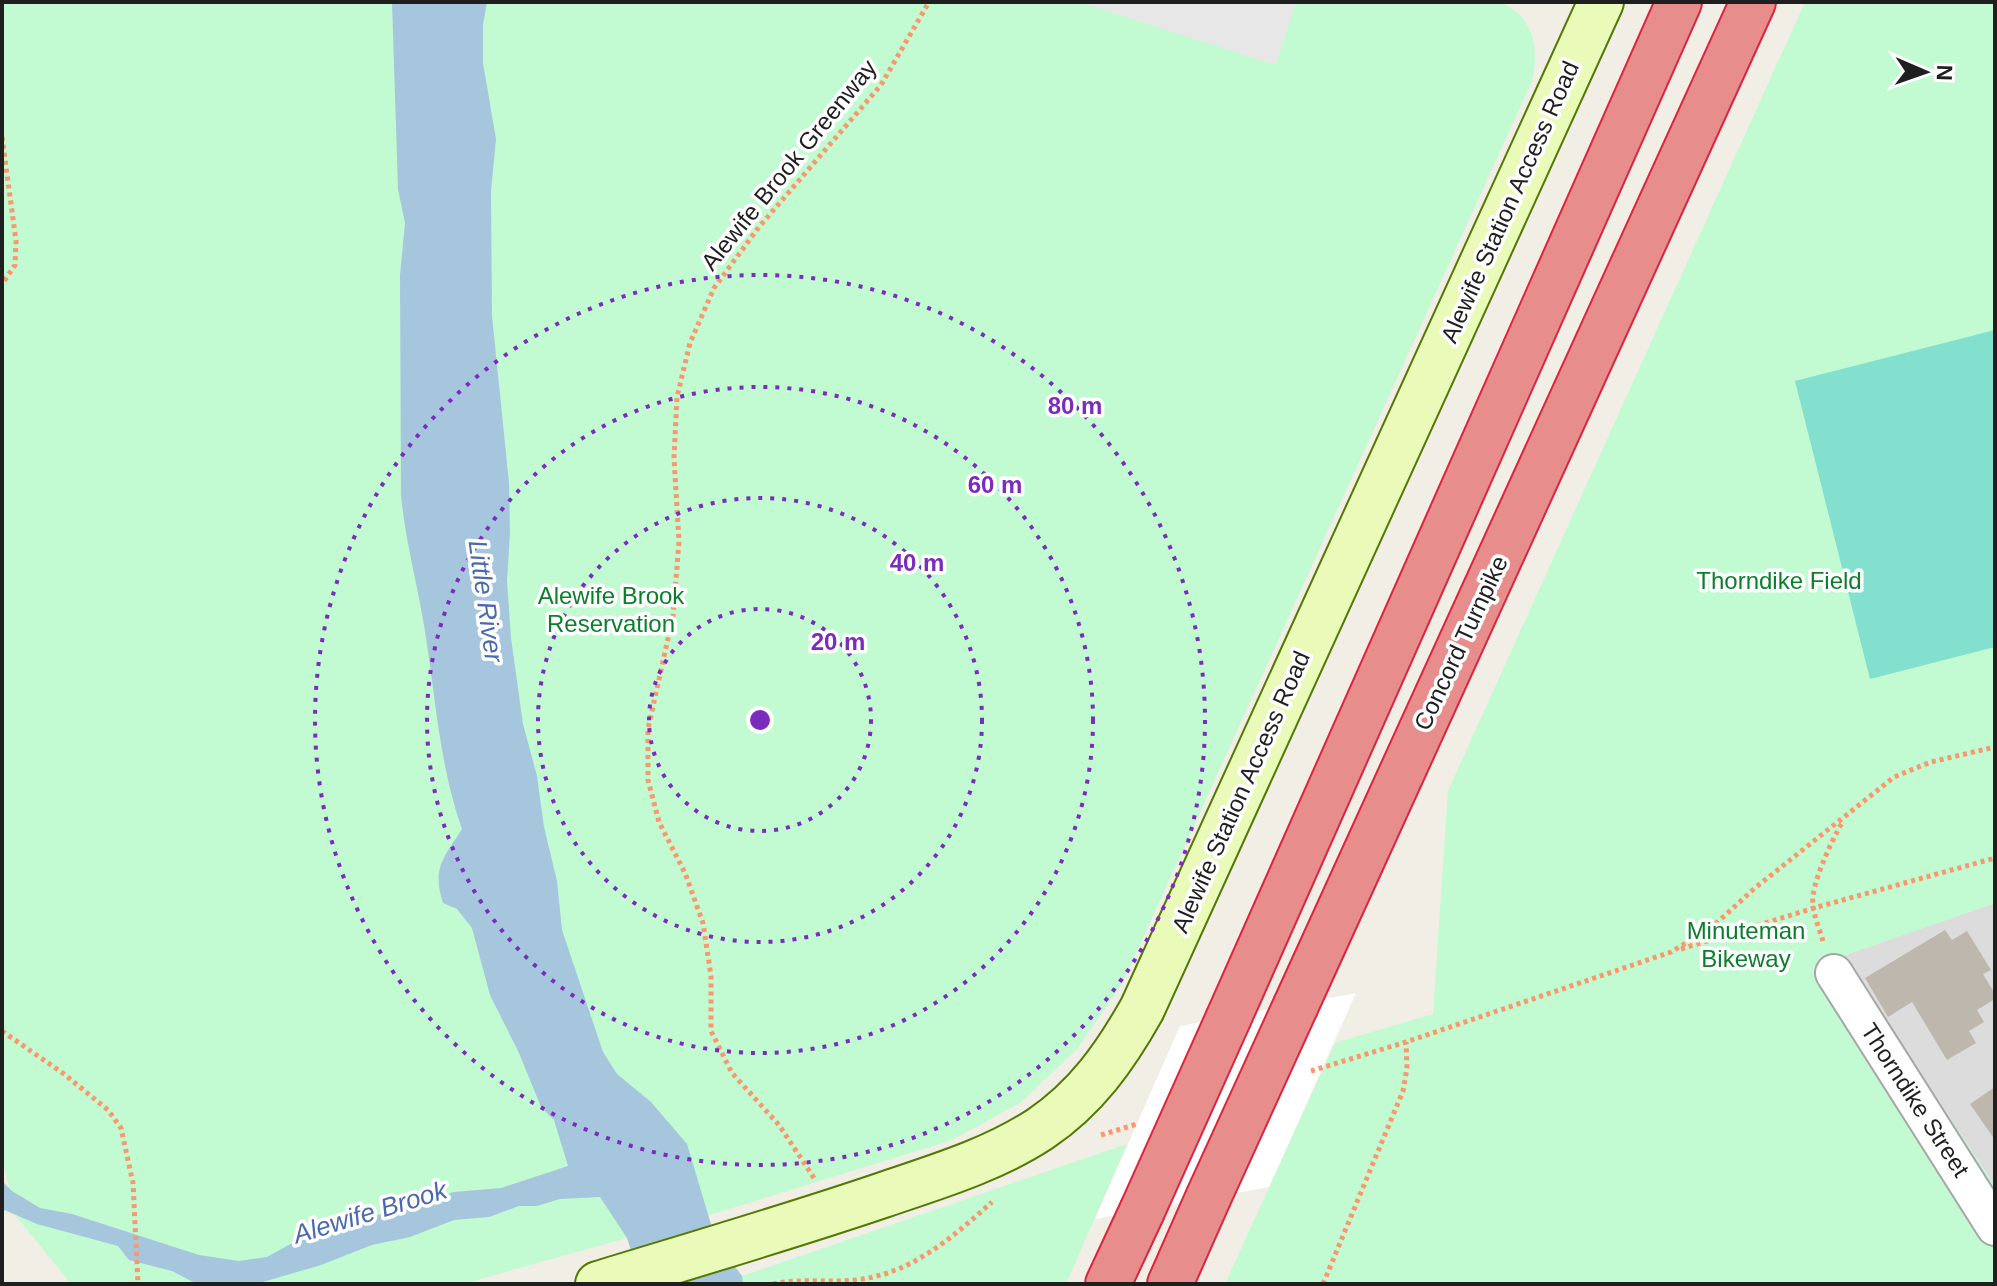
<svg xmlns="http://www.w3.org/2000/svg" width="1997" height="1286" viewBox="0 0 1997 1286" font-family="Arial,sans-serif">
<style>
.residential{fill:#dddcdc}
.park{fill:#c2fad2}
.pitch{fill:#83dfce}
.parking{fill:#e7e7e7}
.water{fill:#a6c6de}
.pier{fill:#fff}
.building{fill:#bdb7ae}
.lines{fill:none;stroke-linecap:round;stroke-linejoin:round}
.street-casing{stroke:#a6a6a6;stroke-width:40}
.secondary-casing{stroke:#547804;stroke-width:48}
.highway-casing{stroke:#dc243f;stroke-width:48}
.path{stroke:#fa976c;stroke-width:5;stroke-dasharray:4 4;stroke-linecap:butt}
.street{stroke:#fff;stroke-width:36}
.secondary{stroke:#eafab9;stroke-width:44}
.highway{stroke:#e78e8d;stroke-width:44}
.highway-bridge-casing{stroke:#dc243f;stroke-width:48;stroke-linecap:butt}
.highway-bridge{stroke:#e78e8d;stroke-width:44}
.ring{fill:none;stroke:#7b2cbf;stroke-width:4;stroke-dasharray:4 8}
.labels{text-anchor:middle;stroke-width:7;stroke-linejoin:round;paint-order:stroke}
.street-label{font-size:24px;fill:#1f1f1f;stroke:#fff}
.park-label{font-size:24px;fill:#0b7f2c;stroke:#fff}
.water-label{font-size:26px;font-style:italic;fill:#4b69af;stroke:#fff}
.centre{fill:#7b2cbf;stroke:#fff;stroke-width:4}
.ring-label{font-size:24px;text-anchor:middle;font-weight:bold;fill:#7b2cbf;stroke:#fff;stroke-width:7;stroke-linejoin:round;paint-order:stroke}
</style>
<rect width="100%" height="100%" fill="#f0eee5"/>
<polygon class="residential" points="1995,903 1995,1186 1842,956"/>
<g class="park">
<path d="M 2,2 L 1499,2 C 1533,14 1540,50 1532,81 L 1122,984 L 1077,1049 L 1020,1103 L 952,1140 L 723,1211 L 463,1284 L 71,1284 L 17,1217 L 2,1158 Z"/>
<polygon points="1805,2 1995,2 1995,903 1843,956 1995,1186 1995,1284 1225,1284 1335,1043 1433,1014 1448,791"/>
<polygon points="1127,1144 1066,1284 716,1284 742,1276"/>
</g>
<polygon class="pitch" points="1995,330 1995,647 1870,679 1795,381"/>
<polygon class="parking" points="1079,2 1296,2 1276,65"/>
<path class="water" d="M 392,2 L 487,2 L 483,25 L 483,63 L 496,139 L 491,191 L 492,316 L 509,483 L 510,533 L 507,581 L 511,638 L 523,724 L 537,776 L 544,827 L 557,881 L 562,930 L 603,1052 L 617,1074 L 651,1102 L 687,1144 L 716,1241 L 742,1276 L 743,1284 L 642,1284 L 627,1238 L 600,1197 L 560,1199 L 537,1206 L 519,1206 L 489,1217 L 454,1220 L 410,1237 L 372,1245 L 321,1265 L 256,1284 L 195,1283 L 172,1271 L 129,1260 L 118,1246 L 37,1224 L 2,1209 L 2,1181 L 12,1191 L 40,1208 L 72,1214 L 199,1255 L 239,1261 L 267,1257 L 296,1241 L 406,1206 L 454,1192 L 501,1188 L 568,1166 L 554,1120 L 541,1107 L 519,1053 L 490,995 L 472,928 L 457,909 L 443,903 C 432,868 443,859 462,829 C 440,767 436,702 426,638 C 419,589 405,542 401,494 L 400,275 L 405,223 L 398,189 Z"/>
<polygon class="pier" points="1356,993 1269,1187 1095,1219 1180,1026"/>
<g class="building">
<polygon points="1945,930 1952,940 1967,931 1991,970 1983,974 1995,994 1995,999 1977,1010 1984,1022 1969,1031 1976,1043 1947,1060 1912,1002 1888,1017 1865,978"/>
<polygon points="1995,1087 1995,1140 1970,1104"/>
</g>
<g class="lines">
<defs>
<polyline id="street" points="1834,973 1995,1227"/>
<path id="secondary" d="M 598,1284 C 693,1255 789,1227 883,1195 C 936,1177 993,1160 1040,1129 C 1086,1098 1115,1057 1142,1009 L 1601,2"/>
<g id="highway">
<polyline points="1296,1005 1753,2"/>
<polyline points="1229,1017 1679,2"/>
<polyline points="1108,1284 1142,1211"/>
<polyline points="1170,1284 1208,1198"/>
</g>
</defs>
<use href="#street" class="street-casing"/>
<use href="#secondary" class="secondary-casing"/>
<use href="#highway" class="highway-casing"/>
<g class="path">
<polyline points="2,137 16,241 15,265 2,284"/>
<path d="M 1823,941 C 1820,930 1814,917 1813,905 C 1810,886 1832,840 1842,823"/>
<polyline points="1681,949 1814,908 1995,858"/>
<polyline points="2,1031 64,1074 108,1110 121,1128 133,1183 138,1284"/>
<polyline points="1311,1071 1406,1042 1671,952 1711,928 1755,888 1894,777 1931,762 1995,747"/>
<polyline points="1101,1135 1137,1124"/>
<polyline points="814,1178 779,1125 732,1073 711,1031 711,976 703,923 685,873 659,822 648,780 648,729 673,616 679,542 674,458 677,397 690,343 714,288 759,227 881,85 929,2"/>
<path d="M 773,1284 C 800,1278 827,1283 854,1280 C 910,1275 952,1238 992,1202"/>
<polyline points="1323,1284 1403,1091 1407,1068 1406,1042"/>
</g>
<use href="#street" class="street"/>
<use href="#secondary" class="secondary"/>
<use href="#highway" class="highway"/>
<defs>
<g id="highway-bridge">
<polyline points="1208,1198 1296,1005"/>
<polyline points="1142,1211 1229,1017"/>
</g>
</defs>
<use href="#highway-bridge" class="highway-bridge-casing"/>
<use href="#highway-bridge" class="highway-bridge"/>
</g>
<g class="ring">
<circle cx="760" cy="720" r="111"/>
<circle cx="760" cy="720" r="222"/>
<circle cx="760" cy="720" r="333"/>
<circle cx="760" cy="720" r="445"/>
</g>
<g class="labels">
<g class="street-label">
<text transform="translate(789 165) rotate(-51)" y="8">Alewife Brook Greenway</text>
<text transform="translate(1510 202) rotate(-66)" y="8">Alewife Station Access Road</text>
<text transform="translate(1461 643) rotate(-65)" y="8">Concord Turnpike</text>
<text transform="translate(1241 792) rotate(-66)" y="8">Alewife Station Access Road</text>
<text transform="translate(1915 1100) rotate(57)" y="8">Thorndike Street</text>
</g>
<g class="park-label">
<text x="1779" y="589">Thorndike Field</text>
<text x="611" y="604">Alewife Brook<tspan x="611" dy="28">Reservation</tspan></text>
<text x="1746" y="939">Minuteman<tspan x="1746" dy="28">Bikeway</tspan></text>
</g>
<g class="water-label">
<text transform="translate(486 601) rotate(82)" y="9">Little River</text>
<text transform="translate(370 1212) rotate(-17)" y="9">Alewife Brook</text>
</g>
</g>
<circle cx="760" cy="720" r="12" class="centre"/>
<g class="ring-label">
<text x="1075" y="414">80 m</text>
<text x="995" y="493">60 m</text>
<text x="917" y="571">40 m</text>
<text x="838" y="650">20 m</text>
</g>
<rect width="1997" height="1286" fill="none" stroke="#1f1f1f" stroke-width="8"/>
<g transform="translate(1925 72) rotate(92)" stroke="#ffffff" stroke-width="6" paint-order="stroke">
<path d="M0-6L14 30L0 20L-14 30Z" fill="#1f1f1f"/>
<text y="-12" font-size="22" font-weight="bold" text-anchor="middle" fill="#1f1f1f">N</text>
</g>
</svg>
